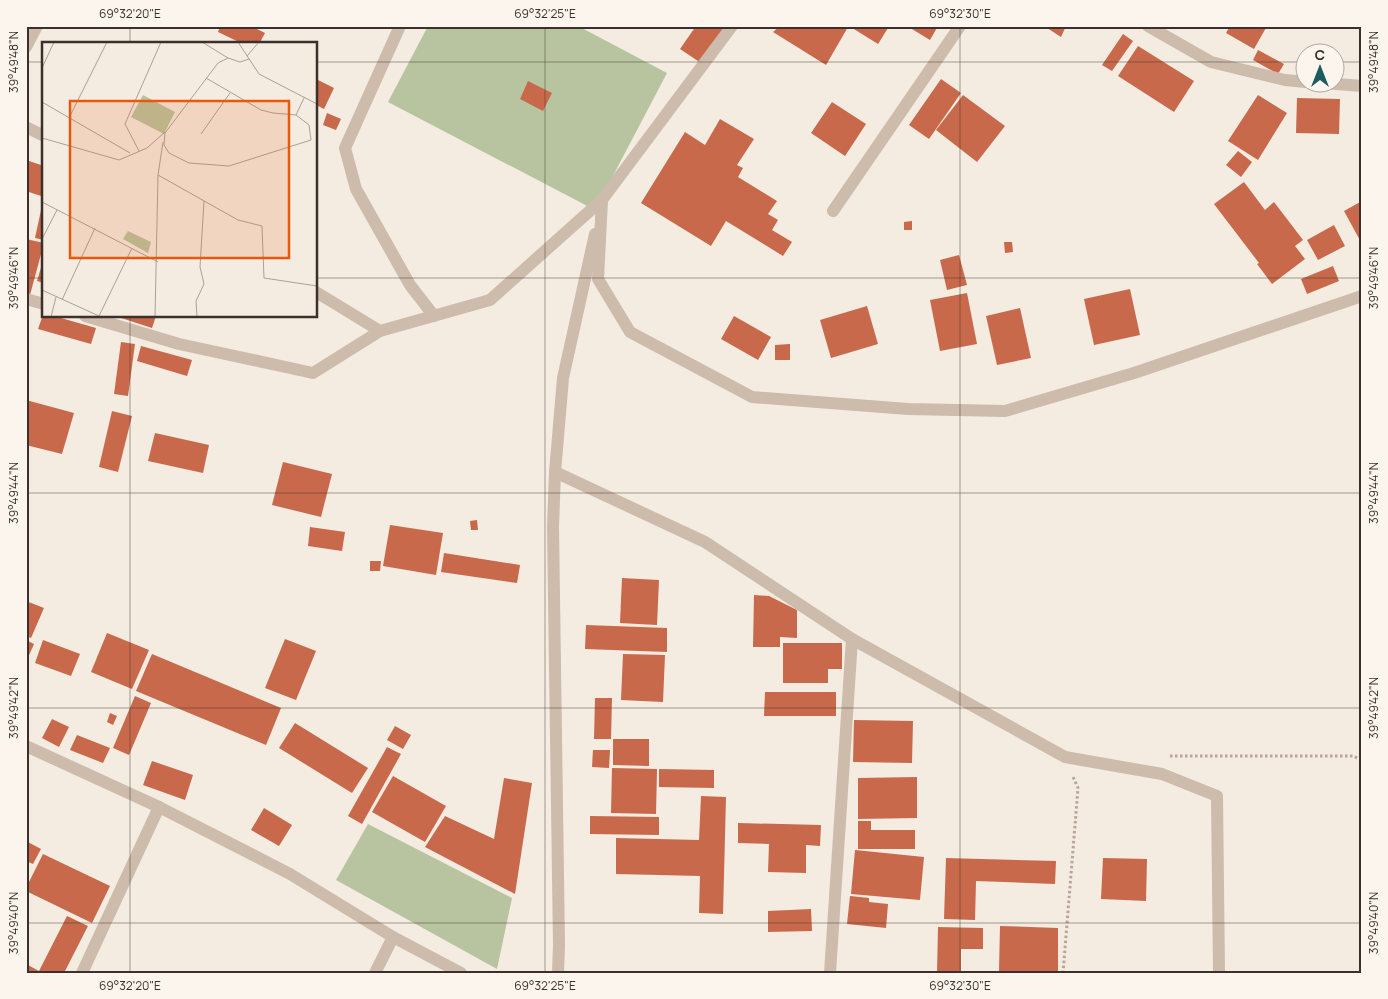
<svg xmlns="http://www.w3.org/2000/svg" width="1388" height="999" viewBox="0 0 1388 999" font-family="Manrope,sans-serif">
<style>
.green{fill:#b8c4a0}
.building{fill:#c8694b}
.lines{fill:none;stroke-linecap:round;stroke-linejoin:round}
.path{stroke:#b9a596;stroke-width:3;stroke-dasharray:2.5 2.5;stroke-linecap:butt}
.minor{stroke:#cdbbac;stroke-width:12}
.ticks{fill:none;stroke:#3b302b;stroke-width:1;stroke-opacity:0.45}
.inset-road{fill:none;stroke:#aaa098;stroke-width:1}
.view{fill:#e8590c;fill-opacity:0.15;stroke:#e8590c;stroke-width:2.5}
.inset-edge{fill:none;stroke:#3b302b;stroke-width:2.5}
.neatline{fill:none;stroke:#3b302b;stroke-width:2}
.ticks-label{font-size:12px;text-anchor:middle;fill:#3b302b}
</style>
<rect width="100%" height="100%" fill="#f4ebe1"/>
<g class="green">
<polygon points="428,26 578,26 667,73 595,210 388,102"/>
<polygon points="368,824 512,898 497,969 336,880"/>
</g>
<g class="building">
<polygon points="220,26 251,26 265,33 259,44 243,44 218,32"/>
<polygon points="696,26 722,26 725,28 701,63 680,49"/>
<polygon points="780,26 846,26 848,27 826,65 773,32"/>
<polygon points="849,26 885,26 888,28 878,44"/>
<polygon points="907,26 938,26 930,40"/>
<polygon points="1044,26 1066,26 1061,37"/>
<polygon points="1230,26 1267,26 1254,49 1226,33"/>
<polygon points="1123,34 1133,41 1112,71 1102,65"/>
<polygon points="1138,46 1194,81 1174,112 1118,76"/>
<polygon points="1258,50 1284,64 1278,74 1253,60"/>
<polygon points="316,79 334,88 324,109 316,105"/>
<polygon points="941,79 961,93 929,139 909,125"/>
<polygon points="528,81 552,93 543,111 520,99"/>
<polygon points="963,95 1005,126 977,162 936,130"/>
<polygon points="1258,95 1287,113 1258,160 1228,141"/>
<polygon points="1297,98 1340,99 1339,134 1296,133"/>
<polygon points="832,102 866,124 845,156 811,133"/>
<polygon points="327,113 341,119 336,130 323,125"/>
<polygon points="720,119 754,139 737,165 743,168 738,177 777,201 768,214 778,220 772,230 792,242 783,256 726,221 711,246 641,203 685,132 705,145"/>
<polygon points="1238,151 1252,162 1241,177 1226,165"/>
<polygon points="26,160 44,166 44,188 41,196 26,191"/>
<polygon points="1244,182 1265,210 1274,202 1303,240 1295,246 1305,259 1272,284 1257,264 1259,263 1214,204"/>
<polygon points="43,201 44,201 44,240 35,238"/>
<polygon points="1362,201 1362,244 1344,211"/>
<polygon points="912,221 912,230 904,230 904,222"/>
<polygon points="1334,225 1345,246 1318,260 1307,240"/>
<polygon points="26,239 44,243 30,295 26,294"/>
<polygon points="1004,242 1012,242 1013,252 1005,253"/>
<polygon points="959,255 967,285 947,290 940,260"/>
<polygon points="43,261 44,261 44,283 37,281"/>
<polygon points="1333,266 1339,281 1307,294 1301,279"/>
<polygon points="1130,289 1140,335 1094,345 1084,299"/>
<polygon points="967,293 977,344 940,351 930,300"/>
<polygon points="867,306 878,344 831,358 820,320"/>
<polygon points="1020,308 1031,358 997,365 986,316"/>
<polygon points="44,312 44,316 54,316 96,328 91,344 38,329"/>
<polygon points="115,316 156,316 152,328"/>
<polygon points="734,316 771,337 758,360 721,339"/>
<polygon points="121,342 135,344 128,396 114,394"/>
<polygon points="790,344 790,360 775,360 775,345"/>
<polygon points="141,346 192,360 187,376 137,361"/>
<polygon points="26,400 74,413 62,454 26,445"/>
<polygon points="112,411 132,416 118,472 99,467"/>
<polygon points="155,433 209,445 203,473 148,461"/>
<polygon points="283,462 332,474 321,517 272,505"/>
<polygon points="477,520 478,530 471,530 470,521"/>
<polygon points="390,525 443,533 436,575 383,566"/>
<polygon points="310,527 345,532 342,551 308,546"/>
<polygon points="444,553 520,565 517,583 441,572"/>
<polygon points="370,561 381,561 380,571 370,571"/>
<polygon points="622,578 659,580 657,625 620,623"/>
<polygon points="754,595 769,596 797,610 797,638 780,637 780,647 753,647"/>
<polygon points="26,601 44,608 31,638 26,636"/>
<polygon points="586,625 667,628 667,652 585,649"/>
<polygon points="107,633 149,650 132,689 91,672"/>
<polygon points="285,639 316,651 296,700 265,688"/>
<polygon points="26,640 34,644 26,662"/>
<polygon points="43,640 80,654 71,676 35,663"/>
<polygon points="783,643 842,643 842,669 828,669 828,683 783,683"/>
<polygon points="152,654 281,708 266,745 136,691"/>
<polygon points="623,654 665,655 663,702 621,700"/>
<polygon points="765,692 836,692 836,716 764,716"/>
<polygon points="135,696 151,703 129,755 113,748"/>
<polygon points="595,698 612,698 611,739 594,739"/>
<polygon points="110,713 117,716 113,725 107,722"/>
<polygon points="52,719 69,727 59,747 42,738"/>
<polygon points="854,720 913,721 912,763 853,762"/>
<polygon points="295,723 368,768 352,793 279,748"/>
<polygon points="395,726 411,735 403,749 387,740"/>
<polygon points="77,735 110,748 103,763 70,750"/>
<polygon points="613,739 649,739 649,766 613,765"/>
<polygon points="387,747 401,754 362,824 348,816"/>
<polygon points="593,750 610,750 609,768 592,767"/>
<polygon points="152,761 193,775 185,800 143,785"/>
<polygon points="612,768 657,769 656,814 611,813"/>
<polygon points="659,769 714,770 714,788 659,787"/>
<polygon points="393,776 446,806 425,842 372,812"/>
<polygon points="917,777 917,818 858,819 858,778"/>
<polygon points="504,778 532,783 515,894 425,847 445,816 494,839"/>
<polygon points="701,796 726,797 723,914 699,913 700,876 616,874 616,838 699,840"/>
<polygon points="264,808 292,825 279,846 251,830"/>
<polygon points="590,816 659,817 659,835 590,834"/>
<polygon points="858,821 871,821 871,830 915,830 915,849 858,849"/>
<polygon points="738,823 821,825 820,846 806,845 806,873 768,872 769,844 738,843"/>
<polygon points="26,841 41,849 33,864 26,861"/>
<polygon points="855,850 924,857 920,900 851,894"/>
<polygon points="43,854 110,886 92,923 26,891 26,888"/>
<polygon points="946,858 1056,861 1055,884 976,881 975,920 944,919"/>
<polygon points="1103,858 1147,859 1146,901 1101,899"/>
<polygon points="850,896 869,898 869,902 888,904 886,928 847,924"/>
<polygon points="811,909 812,931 768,932 768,911"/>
<polygon points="67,916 88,926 64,973 26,973 26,964 39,971"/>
<polygon points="1000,926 1058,928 1058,972 999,971"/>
<polygon points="938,927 983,928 983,949 961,949 961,973 937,973"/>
</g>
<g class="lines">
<g class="path">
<polyline points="1170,756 1353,756 1362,760"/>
<polyline points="1063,973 1078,788 1073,777"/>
</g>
<g class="minor">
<polyline points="400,26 345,148 356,189 410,285 434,316"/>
<polyline points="1148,26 1211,62 1285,80 1306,82"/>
<polyline points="26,47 37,26"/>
<polyline points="1311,82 1362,86"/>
<polyline points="26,127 44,136"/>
<polyline points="601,207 602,200 732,26"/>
<polyline points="833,211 960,26"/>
<polyline points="316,292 380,331"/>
<polyline points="26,299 44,304"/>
<polyline points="85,316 179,344 313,373 380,331 490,300 602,200 598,279 630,332 752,397 908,409 1005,411 1134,373 1362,296"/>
<polyline points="555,472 705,542 852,639 1065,757 1162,774 1217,796 1219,973"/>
<polyline points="26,746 159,807 290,874 393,937 461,973"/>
<polyline points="82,973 159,807"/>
<polyline points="375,973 393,937"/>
<polyline points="558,973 559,945 553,527 555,472 563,378 595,234"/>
<polyline points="830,973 852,639"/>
</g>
</g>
<path class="ticks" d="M 130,26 L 130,44M 545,26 L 545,973M 960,26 L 960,973M 26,62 L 44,62M 316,62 L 1306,62M 1336,62 L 1362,62M 26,278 L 44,278M 316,278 L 1362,278M 130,316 L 130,973M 26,493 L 1362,493M 26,708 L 1362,708M 26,923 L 1362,923"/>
<g transform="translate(42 42)">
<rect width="275" height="275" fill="#f4ebe1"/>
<path d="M 101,53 L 133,70 L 122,92 L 89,75 ZM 86,189 L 109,200 L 106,211 L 81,197 Z" fill="#b8c4a0"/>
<path class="inset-road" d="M 160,0 L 186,16M 196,0 L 217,32 L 275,62M 205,14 L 217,0M 0,26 L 12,0M 164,36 L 219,68 L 231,71 L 254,73 L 262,56M 0,60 L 88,111M 27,76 L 65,0M 123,91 L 176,21 L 186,16 L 198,20 L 207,17M 159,92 L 188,51M 0,96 L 77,118 L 105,106 L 123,90 L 122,103 L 127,111 L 147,121 L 187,124 L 269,98 L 267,83 L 254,73M 97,109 L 83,82 L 119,0M 116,133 L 196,178 L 220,184 L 222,236 L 275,244M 0,160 L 116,220M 0,197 L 15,168M 0,248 L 57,274M 20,258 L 53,186M 57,274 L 90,206M 9,275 L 14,255M 113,275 L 116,133 L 121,100M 155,275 L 154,259 L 162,242 L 158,225 L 162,159"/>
<path class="view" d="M 28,59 L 247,59 L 247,216 L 28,216 Z"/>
<rect width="275" height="275" class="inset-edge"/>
</g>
<rect width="1388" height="999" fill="none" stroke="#fbf5ee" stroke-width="55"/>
<g transform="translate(1320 68)"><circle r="24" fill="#fbf5ee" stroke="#aea6a0"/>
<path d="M0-4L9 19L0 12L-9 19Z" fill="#1f5a5e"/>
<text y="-8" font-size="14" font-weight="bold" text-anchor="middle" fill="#3b302b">С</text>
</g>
<rect x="28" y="28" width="1332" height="944" class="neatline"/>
<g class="ticks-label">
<text x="130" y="18">69°32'20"E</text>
<text x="545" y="18">69°32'25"E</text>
<text x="960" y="18">69°32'30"E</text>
<text transform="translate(14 62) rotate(-90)" y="4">39°49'48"N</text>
<text transform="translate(1374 62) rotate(-90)" y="4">39°49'48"N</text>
<text transform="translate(14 278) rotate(-90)" y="4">39°49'46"N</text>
<text transform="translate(1374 278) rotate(-90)" y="4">39°49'46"N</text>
<text transform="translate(14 493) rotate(-90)" y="4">39°49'44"N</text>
<text transform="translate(1374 493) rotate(-90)" y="4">39°49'44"N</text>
<text transform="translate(14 708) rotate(-90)" y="4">39°49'42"N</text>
<text transform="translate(1374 708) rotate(-90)" y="4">39°49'42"N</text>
<text transform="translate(14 923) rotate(-90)" y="4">39°49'40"N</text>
<text transform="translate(1374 923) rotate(-90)" y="4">39°49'40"N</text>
<text x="130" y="990">69°32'20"E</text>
<text x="545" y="990">69°32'25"E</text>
<text x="960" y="990">69°32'30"E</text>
</g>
</svg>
